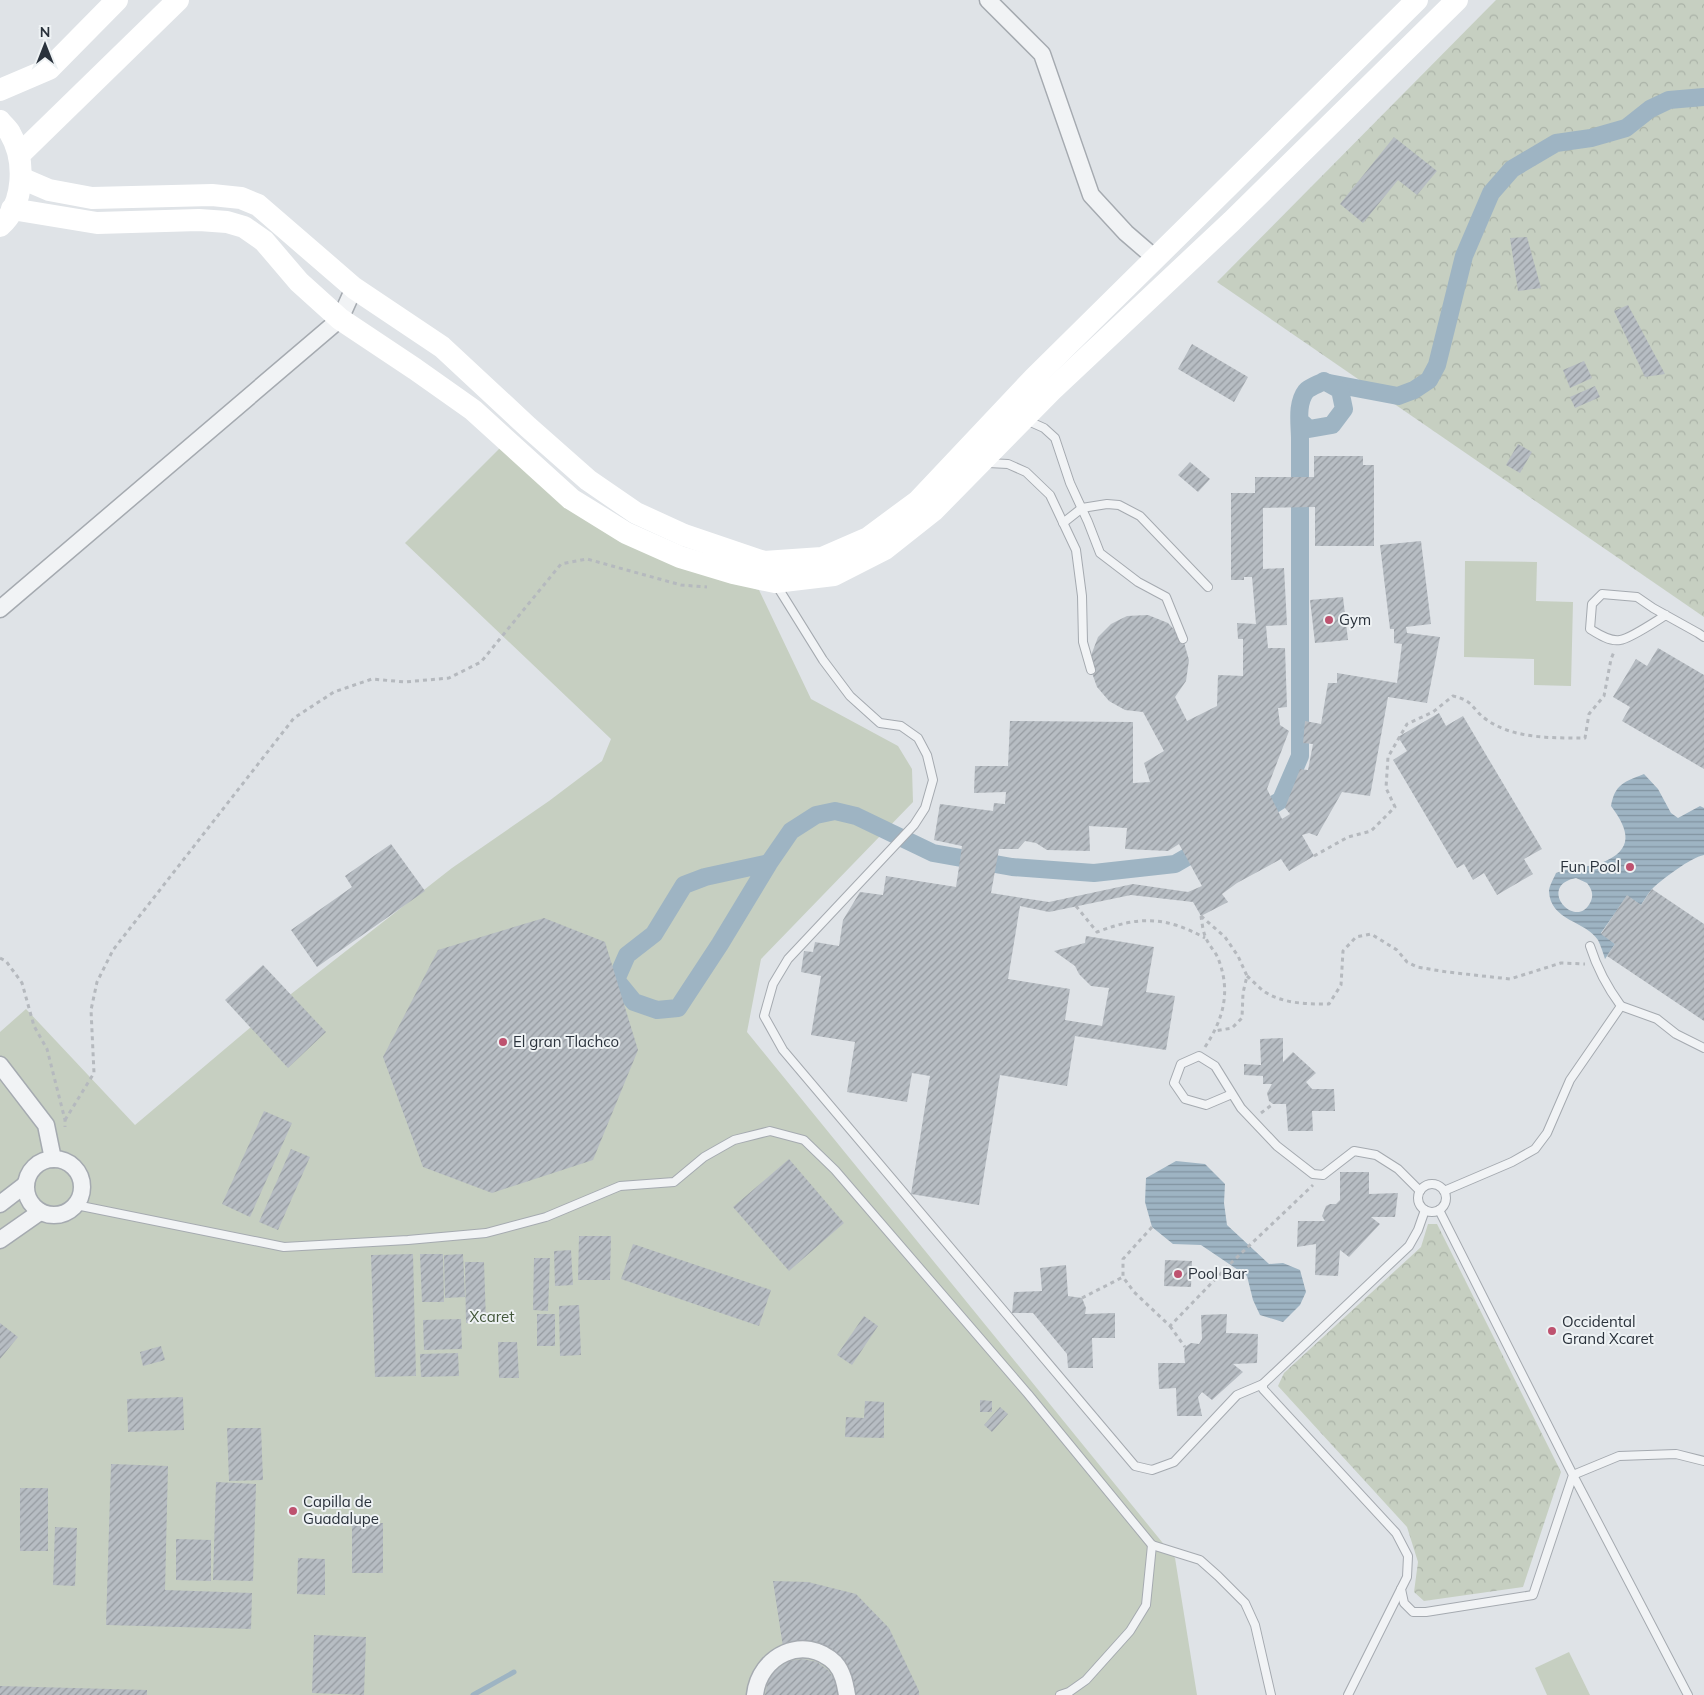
<svg xmlns="http://www.w3.org/2000/svg" width="1704" height="1695" viewBox="0 0 1704 1695" font-family="Mulish,sans-serif">
<style>
.forest{fill:url(#forest-crowns)}
.park{fill:#c6cfc1}
.water{fill:url(#water-rules);fill-rule:evenodd}
.lines{fill:none;stroke-linecap:round;stroke-linejoin:round}
.stream{stroke:#9eb4c3;stroke-width:5}
.canal{stroke:#9eb4c3;stroke-width:18}
.building{fill:url(#building-hatch);fill-rule:evenodd}
.lane-casing{stroke:#a5aab0;stroke-width:10}
.street-casing{stroke:#a5aab0;stroke-width:19}
.path{stroke:#b5b9be;stroke-width:3;stroke-dasharray:4 4;stroke-linecap:butt}
.lane{stroke:#f1f3f5;stroke-width:8}
.street{stroke:#f1f3f5;stroke-width:16}
.secondary{stroke:#fff;stroke-width:22}
.poi-dot{fill:#be526f;stroke:#eef2f4;stroke-width:2}
.labels{text-anchor:middle;stroke-width:4;stroke-linejoin:round;paint-order:stroke}
.poi-label{font-size:15px;fill:#2a323c;stroke:#eef2f4;text-anchor:start}
.park-label{font-size:15px;fill:#425639;stroke:#eef2f4}
</style>
<defs>
<pattern id="forest-crowns" width="20" height="18" patternUnits="userSpaceOnUse" patternTransform="scale(1.25)"><rect width="20" height="18" fill="#c6cfc1"/><path d="M2 6a3 3 0 1 1 6 0M12 15a3 3 0 1 1 6 0" fill="none" stroke="#aab2a7"/></pattern>
<pattern id="water-rules" width="6" height="5" patternUnits="userSpaceOnUse" patternTransform="scale(1.25)"><rect width="6" height="5" fill="#9eb4c3"/><path d="M0 2.5h6" fill="none" stroke="#8193a0"/></pattern>
<pattern id="building-hatch" width="6" height="6" patternUnits="userSpaceOnUse" patternTransform="scale(1.25)"><rect width="6" height="6" fill="#b7bdc3"/><path d="M-1 1l2-2M0 6l6-6M5 7l2-2" fill="none" stroke="#959aa0"/></pattern>
</defs>
<rect width="100%" height="100%" fill="#dfe3e7"/>
<g class="forest">
<polygon points="1496,0 1704,0 1704,617 1217,282"/>
<polygon points="1428,1224 1437,1224 1561,1472 1523,1587 1424,1601 1414,1592 1418,1562 1407,1527 1278,1386 1284,1373 1421,1247"/>
</g>
<g class="park">
<polygon points="504,444 566,501 728,580 759,590 811,699 898,746 912,769 913,802 761,959 747,1032 1175,1558 1197,1695 0,1695 0,1032 26,1009 135,1125 277,1005 452,868 549,801 602,761 611,739 405,543"/>
<polygon points="1465,561 1537,562 1536,601 1573,602 1571,686 1534,685 1534,659 1464,657"/>
<polygon points="1569,1652 1590,1695 1547,1695 1535,1668"/>
</g>
<g class="water">
<path d="M 1644,774 L 1658,789 L 1671,813 L 1678,818 L 1700,806 L 1704,808 L 1704,855 C 1690,858 1664,878 1653,888 C 1648,893 1645,899 1641,905 L 1627,896 L 1601,933 L 1615,944 L 1605,959 C 1603,953 1601,946 1598,940 C 1586,921 1550,921 1549,891 C 1549,886 1554,878 1556,873 C 1571,867 1586,868 1601,863 C 1635,850 1629,830 1611,806 C 1615,784 1624,782 1644,774 ZM 1576,878 L 1587,883 C 1591,888 1594,894 1591,901 C 1577,933 1535,886 1576,878 Z"/>
<polygon points="1176,1161 1205,1164 1225,1184 1224,1203 1227,1225 1269,1264 1283,1263 1300,1270 1306,1292 1300,1305 1283,1322 1260,1315 1253,1300 1247,1276 1201,1245 1173,1244 1152,1227 1145,1202 1146,1178"/>
</g>
<g class="lines">
<polyline class="stream" points="473,1695 514,1672"/>
<g class="canal">
<polyline points="1329,383 1398,396 1414,390 1429,380 1437,365 1464,256 1491,193 1512,169 1556,143 1591,138 1626,128 1650,109 1669,100 1704,97"/>
<path d="M 1254,817 L 1281,800 L 1300,756 L 1300,440 C 1300,424 1296,404 1306,391 C 1310,387 1319,384 1324,381 L 1340,390 L 1344,409 L 1332,425 L 1309,429 L 1300,421"/>
<polyline points="769,863 705,877 684,885 654,934 627,955 616,980 634,1002 657,1010 678,1008 720,944 769,863 791,831 816,815 835,811 856,816 933,853 1012,867 1094,873 1175,864 1206,846"/>
</g>
</g>
<g class="building">
<polygon points="1394,137 1437,171 1417,195 1398,180 1363,223 1340,204"/>
<polygon points="1527,237 1541,288 1518,291 1510,238"/>
<polygon points="1628,305 1665,374 1645,377 1614,311"/>
<polygon points="1192,344 1248,377 1234,402 1178,369"/>
<polygon points="1584,361 1592,378 1570,388 1563,370"/>
<polygon points="1595,386 1600,397 1575,408 1570,397"/>
<polygon points="1518,444 1532,452 1520,473 1506,465"/>
<path d="M 1314,456 L 1363,456 L 1363,465 L 1374,465 L 1374,546 L 1315,546 L 1315,507 L 1263,508 L 1263,569 L 1284,568 L 1287,625 L 1266,626 L 1268,648 L 1285,648 L 1287,707 L 1278,708 L 1280,725 L 1289,731 L 1267,789 L 1282,819 L 1290,814 L 1285,808 L 1300,769 L 1308,770 L 1313,744 L 1303,743 L 1305,721 L 1321,724 L 1328,683 L 1337,683 L 1337,673 L 1397,683 L 1402,644 L 1394,643 L 1394,629 L 1390,629 L 1380,545 L 1421,541 L 1431,624 L 1406,627 L 1407,633 L 1440,637 L 1427,703 L 1388,697 L 1370,796 L 1342,792 L 1317,836 L 1309,833 L 1302,835 L 1314,856 L 1289,871 L 1281,859 L 1237,883 L 1222,894 L 1228,902 L 1201,916 L 1193,902 L 1131,895 L 1049,912 L 1020,906 L 1008,979 L 1070,989 L 1065,1020 L 1102,1026 L 1109,988 L 1091,986 L 1079,974 L 1075,966 L 1054,951 L 1085,943 L 1086,936 L 1154,947 L 1146,992 L 1175,996 L 1166,1050 L 1075,1036 L 1067,1086 L 1000,1075 L 979,1205 L 911,1194 L 930,1076 L 912,1073 L 907,1102 L 847,1092 L 855,1042 L 811,1035 L 821,976 L 801,972 L 804,951 L 813,952 L 815,942 L 839,946 L 843,920 L 860,892 L 883,895 L 886,876 L 956,887 L 962,846 L 934,840 L 940,804 L 993,811 L 994,803 L 1005,804 L 1006,792 L 974,793 L 975,766 L 1008,766 L 1010,721 L 1133,722 L 1133,783 L 1150,782 L 1144,763 L 1164,751 L 1143,712 L 1125,710 L 1109,701 L 1097,687 L 1091,670 L 1092,653 L 1098,637 L 1111,624 L 1127,616 L 1148,615 L 1168,623 L 1183,639 L 1189,660 L 1186,681 L 1175,697 L 1187,721 L 1217,706 L 1218,675 L 1243,676 L 1243,639 L 1238,639 L 1237,623 L 1256,624 L 1252,577 L 1244,577 L 1244,580 L 1231,580 L 1231,493 L 1255,493 L 1255,477 L 1314,477 ZM 1089,826 L 1127,828 L 1125,849 L 1168,851 L 1179,844 L 1202,886 L 1188,892 L 1133,884 L 1049,902 L 991,893 L 999,849 L 1018,849 L 1025,841 L 1036,843 L 1047,850 L 1090,851 Z"/>
<polygon points="1190,462 1210,479 1198,492 1178,475"/>
<polygon points="1343,597 1348,640 1315,643 1310,600"/>
<polygon points="1658,648 1704,675 1704,769 1622,721 1630,707 1613,697 1636,659 1647,666"/>
<polygon points="1439,713 1446,726 1463,716 1542,849 1524,859 1533,874 1497,895 1484,873 1473,880 1464,864 1457,868 1393,760 1407,751 1398,737"/>
<polygon points="391,844 425,891 317,967 291,930 352,887 345,876"/>
<polygon points="1652,889 1704,924 1704,1021 1607,956 1615,944 1601,934 1627,895 1641,905"/>
<polygon points="544,918 605,942 638,1050 593,1160 492,1193 423,1167 383,1057 438,950"/>
<polygon points="263,965 326,1032 288,1068 225,1000"/>
<polygon points="1283,1038 1283,1062 1293,1052 1316,1073 1306,1082 1312,1089 1334,1089 1335,1111 1312,1111 1313,1131 1288,1131 1286,1104 1273,1104 1269,1101 1267,1093 1272,1084 1263,1084 1263,1076 1244,1075 1244,1064 1261,1065 1260,1039"/>
<polygon points="264,1111 292,1123 250,1217 222,1204"/>
<polygon points="291,1149 310,1157 278,1230 259,1222"/>
<polygon points="789,1159 844,1223 789,1271 733,1207"/>
<polygon points="1340,1172 1369,1172 1369,1194 1398,1193 1395,1217 1371,1217 1380,1224 1349,1257 1340,1250 1338,1276 1315,1275 1316,1244 1297,1247 1298,1221 1325,1221 1322,1216 1326,1206 1330,1204 1336,1204 1340,1200"/>
<polygon points="579,1236 611,1236 610,1280 578,1280"/>
<polygon points="633,1244 771,1290 759,1326 621,1279"/>
<polygon points="571,1250 573,1285 555,1286 554,1251"/>
<polygon points="413,1254 416,1376 375,1377 371,1255"/>
<polygon points="420,1254 443,1254 444,1302 422,1302"/>
<polygon points="463,1254 465,1297 445,1298 444,1255"/>
<polygon points="534,1258 550,1258 548,1311 533,1310"/>
<polygon points="1165,1260 1192,1261 1191,1287 1164,1286"/>
<polygon points="465,1262 484,1262 486,1322 466,1323"/>
<polygon points="1066,1265 1068,1296 1082,1298 1086,1308 1085,1314 1115,1313 1115,1338 1092,1338 1093,1368 1068,1368 1067,1354 1033,1313 1012,1313 1014,1292 1042,1291 1040,1268"/>
<polygon points="579,1305 581,1355 560,1356 559,1306"/>
<rect x="537" y="1314" width="18" height="32"/>
<polygon points="1227,1314 1226,1333 1258,1334 1257,1363 1233,1364 1243,1372 1212,1400 1202,1392 1198,1397 1202,1416 1177,1416 1176,1388 1159,1389 1158,1363 1185,1363 1184,1352 1185,1347 1191,1343 1199,1344 1202,1339 1201,1315"/>
<polygon points="864,1316 878,1326 852,1365 837,1355"/>
<polygon points="461,1319 462,1349 424,1350 423,1320"/>
<polygon points="0,1323 18,1337 0,1359"/>
<polygon points="498,1342 517,1342 519,1378 499,1378"/>
<polygon points="161,1346 165,1360 143,1366 140,1352"/>
<polygon points="458,1353 459,1376 421,1377 420,1354"/>
<polygon points="183,1397 184,1430 128,1432 127,1399"/>
<polygon points="980,1400 992,1401 992,1412 980,1412"/>
<polygon points="865,1401 884,1402 884,1438 845,1437 846,1417 864,1418"/>
<polygon points="1000,1407 1008,1414 992,1432 984,1425"/>
<polygon points="227,1428 261,1428 263,1480 229,1481"/>
<polygon points="111,1464 168,1466 165,1590 252,1593 251,1629 106,1625"/>
<polygon points="216,1482 256,1484 253,1581 213,1580"/>
<rect x="20" y="1488" width="28" height="63"/>
<rect x="352" y="1523" width="31" height="50"/>
<polygon points="55,1527 77,1528 75,1586 53,1585"/>
<polygon points="176,1539 211,1540 211,1581 176,1580"/>
<polygon points="298,1558 325,1559 325,1595 297,1594"/>
<polygon points="773,1581 808,1582 856,1594 889,1628 919,1691 919,1695 854,1695 840,1660 783,1647"/>
<polygon points="314,1635 366,1637 364,1695 312,1693"/>
<polygon points="803,1659 817,1662 828,1670 836,1682 838,1695 765,1695 768,1680 777,1669 789,1661"/>
<polygon points="0,1686 147,1690 147,1695 0,1695"/>
</g>
<g class="lines">
<defs>
<g id="lane">
<polyline points="1026,420 1044,428 1055,438 1070,483 1088,522 1100,553 1138,582 1166,597 1183,639"/>
<polyline points="988,463 1008,464 1026,472 1050,495 1076,550 1082,596 1083,642 1091,670"/>
<polyline points="1063,523 1082,508 1107,504 1119,505 1140,516 1208,587"/>
<polyline points="777,586 823,660 850,696 880,723 901,726 918,738 927,755 933,780 925,808 914,825 788,959 773,984 764,1016 783,1050 1135,1466 1152,1470 1174,1462 1237,1395 1263,1384"/>
<path d="M 1666,615 C 1656,621 1630,639 1620,640 C 1610,642 1598,634 1590,629 L 1592,604 L 1602,594 L 1637,597 L 1653,608 L 1698,633 L 1704,637"/>
<polyline points="1621,1006 1657,1019 1676,1034 1704,1048"/>
<polyline points="1232,1094 1206,1105 1185,1099 1174,1083 1181,1064 1199,1056 1215,1066 1241,1108 1277,1146 1313,1174 1323,1175 1354,1151 1376,1155 1398,1169 1420,1191"/>
<circle cx="1432" cy="1198" r="14"/>
<path d="M 1444,1191 L 1512,1162 L 1535,1149 L 1547,1133 L 1570,1080 L 1621,1006 C 1607,987 1597,968 1590,946"/>
<polyline points="76,1205 284,1247 408,1240 486,1233 546,1217 620,1186 674,1182 704,1157 734,1140 770,1131 804,1140 835,1170 1028,1394 1152,1545 1200,1560 1218,1576 1245,1603 1255,1625 1271,1695"/>
<polyline points="1425,1210 1418,1230 1409,1246 1263,1384 1263,1389 1396,1533 1408,1556 1407,1577 1401,1589 1404,1603 1413,1612 1426,1612 1533,1595 1573,1475 1439,1210"/>
<polyline points="1060,1695 1069,1692 1086,1680 1130,1631 1146,1605 1152,1545"/>
<polyline points="1348,1695 1401,1589"/>
<polyline points="1688,1695 1573,1475 1619,1456 1676,1454 1704,1461"/>
</g>
<g id="street">
<polyline points="988,0 1042,54 1091,195 1126,233 1155,258"/>
<polyline points="0,609 340,319 354,288"/>
<polyline points="0,1065 46,1125 53,1159"/>
<circle cx="54" cy="1187" r="28"/>
<polyline points="0,1204 26,1184"/>
<polyline points="0,1240 40,1212"/>
<path d="M 755,1695 C 759,1656 804,1633 835,1663 C 843,1672 845,1684 847,1695"/>
</g>
</defs>
<use href="#lane" class="lane-casing"/>
<use href="#street" class="street-casing"/>
<g class="path">
<path d="M 1314,856 L 1348,837 L 1371,831 L 1395,807 L 1386,788 L 1388,757 L 1407,724 L 1433,712 L 1453,696 C 1475,701 1471,709 1487,720 C 1514,739 1553,738 1585,738 L 1589,714 L 1604,696 L 1611,659 L 1614,652"/>
<path d="M 1076,906 L 1097,932 C 1139,916 1165,916 1205,938"/>
<path d="M 1201,916 C 1202,923 1203,932 1206,938 C 1209,946 1215,951 1218,958 C 1231,991 1224,1018 1205,1047"/>
<polyline points="1201,916 1225,937 1238,956 1247,976 1243,993 1242,1018 1232,1028 1215,1031"/>
<polyline points="0,958 6,961 22,983 34,1026 47,1049 65,1120 65,1127"/>
<path d="M 1247,976 C 1253,981 1259,988 1265,992 C 1284,1004 1307,1004 1329,1004 L 1341,985 L 1343,951 L 1356,937 L 1371,934 L 1397,950 L 1407,962 L 1417,967 L 1447,972 L 1510,979 L 1561,963 L 1585,964"/>
<polyline points="1261,1113 1273,1104"/>
<polyline points="65,1120 94,1073 91,1010 97,982 113,950 294,718 334,692 372,679 405,682 449,678 481,662 561,564 587,559 681,585 707,587"/>
<polyline points="1152,1227 1123,1259 1123,1277 1134,1292 1170,1326 1230,1264 1313,1185"/>
<polyline points="1082,1298 1123,1277"/>
<polyline points="1170,1326 1185,1347"/>
</g>
<use href="#lane" class="lane"/>
<use href="#street" class="street"/>
<g class="secondary">
<polyline points="0,90 49,69 117,0"/>
<path d="M 0,121 C 3,125 8,129 10,133 C 26,160 25,204 0,226"/>
<polyline points="19,155 178,0"/>
<polyline points="21,178 49,190 92,198 212,195 241,198 258,205 354,288 442,347 528,427 588,480 636,513 684,535 764,562 822,558 868,538 918,501 1035,377 1417,0"/>
<polyline points="12,209 97,223 199,220 227,222 244,227 264,241 299,282 340,319 415,369 473,410 571,499 626,533 680,557 733,573 775,582 834,575 885,549 933,511 1051,391 1232,221 1457,0"/>
</g>
</g>
<g class="poi-dot">
<circle cx="1329" cy="620" r="5"/>
<circle cx="1630" cy="867" r="5"/>
<circle cx="503" cy="1042" r="5"/>
<circle cx="1178" cy="1274" r="5"/>
<circle cx="1552" cy="1331" r="5"/>
<circle cx="293" cy="1511" r="5"/>
</g>
<g class="labels">
<g class="poi-label">
<text x="1339" y="625">Gym</text>
<text x="1620" y="872" text-anchor="end">Fun Pool</text>
<text x="513" y="1047">El gran Tlachco</text>
<text x="1188" y="1279">Pool Bar</text>
<text x="1562" y="1327">Occidental<tspan x="1562" dy="17">Grand Xcaret</tspan></text>
<text x="303" y="1507">Capilla de<tspan x="303" dy="17">Guadalupe</tspan></text>
</g>
<g class="park-label">
<text x="492" y="1322">Xcaret</text>
</g>
</g>
<g transform="translate(45 45)" stroke="#eef2f4" stroke-width="4" paint-order="stroke">
<path d="M0-4L9 19L0 12L-9 19Z" fill="#2a323c"/>
<text y="-8" font-size="14" font-weight="bold" text-anchor="middle" fill="#2a323c">N</text>
</g>
</svg>
